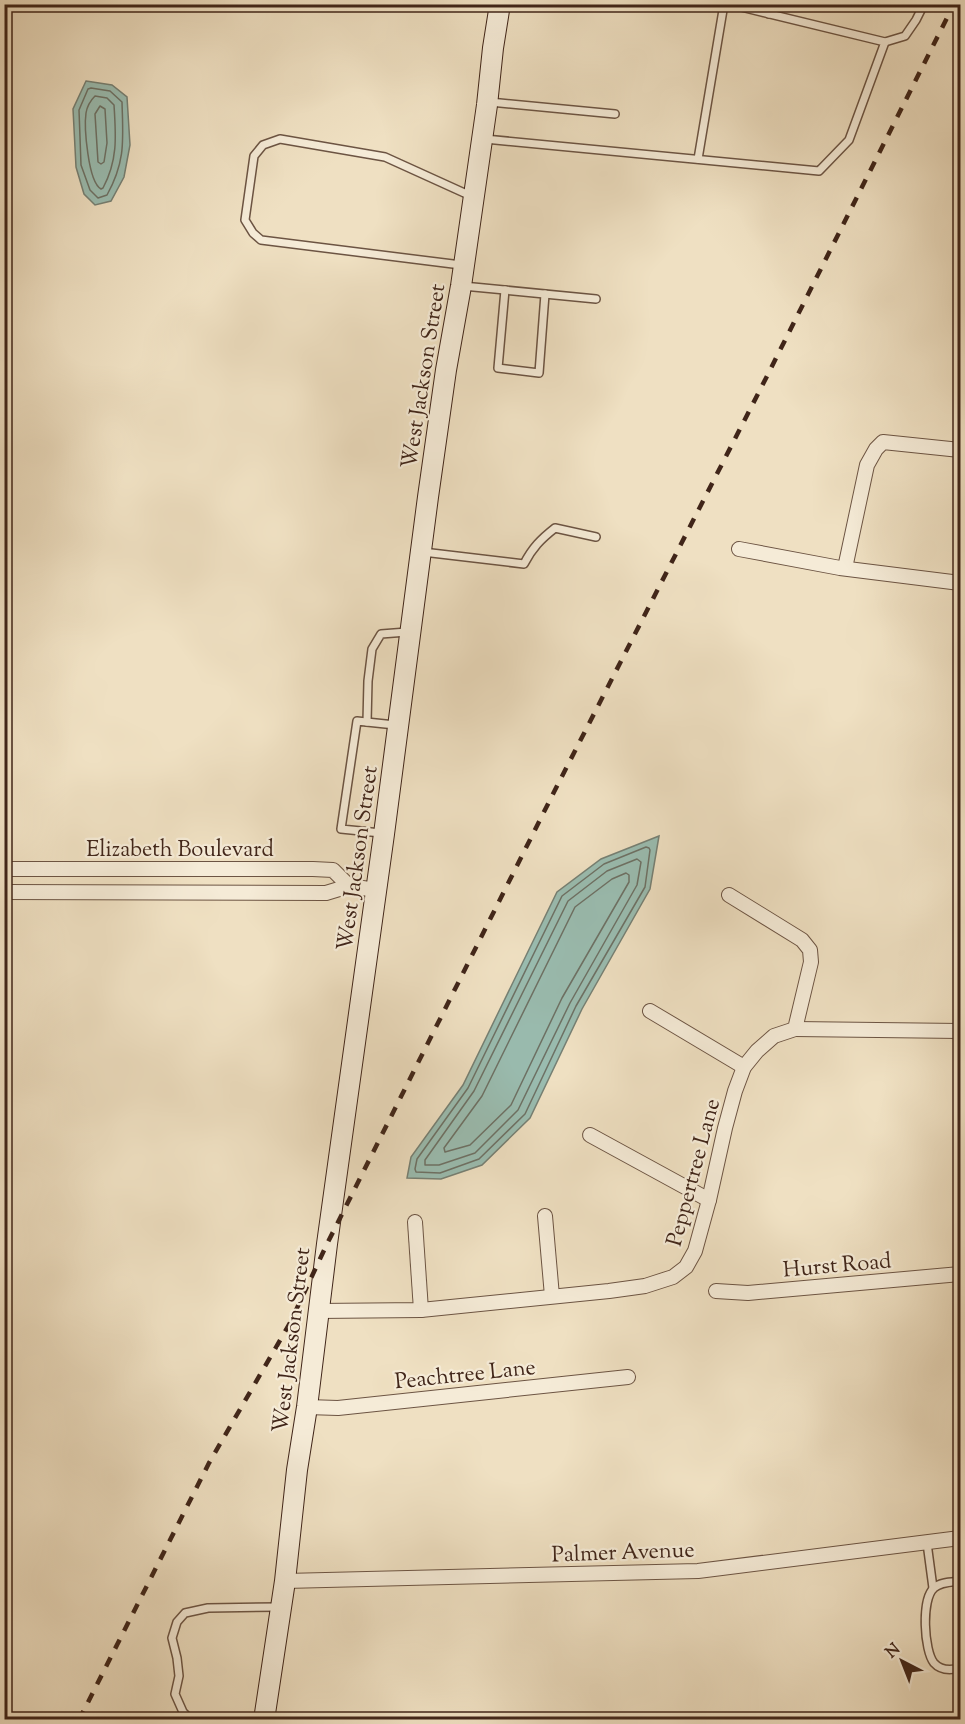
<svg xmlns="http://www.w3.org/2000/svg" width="965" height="1724" viewBox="0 0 965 1724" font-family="'Sorts Mill Goudy',serif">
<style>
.water{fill:#9abdb1;stroke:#768074;stroke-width:1.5}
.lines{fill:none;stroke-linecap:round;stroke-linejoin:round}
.shore{stroke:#6d7165;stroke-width:1.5}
.lane-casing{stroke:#6c5443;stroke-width:10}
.street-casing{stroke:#6c5443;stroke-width:16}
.secondary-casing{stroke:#402519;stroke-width:22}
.lane{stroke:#f5ebd7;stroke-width:7}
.street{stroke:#f5ebd7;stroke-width:14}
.secondary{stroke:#f5ebd7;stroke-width:20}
.rail{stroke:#402519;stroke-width:4.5;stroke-dasharray:10 10;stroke-linecap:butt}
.labels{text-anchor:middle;stroke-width:4.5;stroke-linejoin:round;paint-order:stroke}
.street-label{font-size:22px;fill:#402519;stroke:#f5ebd7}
</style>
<rect width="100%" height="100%" fill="#efe0c2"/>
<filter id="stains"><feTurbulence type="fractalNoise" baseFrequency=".00333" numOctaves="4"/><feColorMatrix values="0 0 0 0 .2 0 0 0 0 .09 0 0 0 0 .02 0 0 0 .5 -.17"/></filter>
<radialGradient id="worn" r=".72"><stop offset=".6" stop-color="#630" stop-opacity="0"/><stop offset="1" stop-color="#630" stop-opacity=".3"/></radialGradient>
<g class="water">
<polygon points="86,81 112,85 127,97 130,145 124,177 111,201 95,205 84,194 76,167 73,109"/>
<polygon points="659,836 650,889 582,1009 530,1118 482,1165 441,1179 407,1178 411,1157 463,1085 557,892 601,859"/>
</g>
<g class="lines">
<g class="shore">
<path d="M 91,88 L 110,91 L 122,102 C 123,139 126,161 107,195 L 98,198 L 90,190 L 81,165 L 79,110 L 88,89 Z"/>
<path d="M 95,96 L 107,98 L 114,105 C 116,136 118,160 103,188 L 101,189 C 88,182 84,127 86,113 C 87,107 91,100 95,96 Z"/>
<polygon points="100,106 105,109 107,143 104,162 101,164 98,162 95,114"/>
<polygon points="646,847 649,848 650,850 645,887 576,1006 525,1114 479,1159 440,1173 416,1172 415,1169 417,1159 468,1088 562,896 604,864"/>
<polygon points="637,859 641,862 637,885 570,1003 518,1110 475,1153 439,1165 425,1165 425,1160 474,1091 568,901 607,871"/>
<polygon points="626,873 629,875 629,882 562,998 511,1105 470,1145 445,1152 444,1148 482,1096 575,907 612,879"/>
</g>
<defs>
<g id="lane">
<polyline points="769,14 770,4"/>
<polyline points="885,42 905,36 916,20 924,4"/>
<polyline points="490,102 615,114"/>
<polyline points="485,139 819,171 849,140 885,42 729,4"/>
<polyline points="698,159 724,4"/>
<polyline points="461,265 261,240 253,233 245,220 254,156 263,145 280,139 385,157 471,196"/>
<polyline points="463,286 596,299"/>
<polyline points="505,290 498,368 539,373 545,294"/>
<path d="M 423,552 L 524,564 C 532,548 541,539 555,528 L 596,537"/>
<polyline points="367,722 368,681 372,649 381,634 407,632"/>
<polyline points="381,833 341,829 357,721 395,725"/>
<polyline points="927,1543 933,1588"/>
<path d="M 960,1581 C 952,1582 940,1582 934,1588 C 921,1599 924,1651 934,1663 C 941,1671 952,1670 960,1668"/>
<polyline points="191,1720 183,1712 175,1694 179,1676 177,1658 172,1638 177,1622 185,1613 208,1608 278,1607"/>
</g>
<g id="street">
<polyline points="739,549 840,568 960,583"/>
<polyline points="845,568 867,465 876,449 883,442 960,450"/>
<polyline points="4,869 313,869 333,870 349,886"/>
<polyline points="4,892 326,893 349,886 376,890"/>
<polyline points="650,1011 744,1067"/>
<polyline points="795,1029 960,1031"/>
<polyline points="590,1135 709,1200"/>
<polyline points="545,1216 552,1296"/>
<polyline points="415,1222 421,1310"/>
<polyline points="716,1291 748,1293 960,1274"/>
<polyline points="318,1311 421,1310 609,1291 645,1286 673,1277 686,1267 695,1251 709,1200 725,1128 735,1091 744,1067 757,1051 774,1036 795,1029 811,962 810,950 802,940 729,895"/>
<polyline points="307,1407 338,1408 628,1377"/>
<polyline points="285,1581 698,1571 960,1538"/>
</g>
<polyline id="secondary" points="264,1720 285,1581 297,1470 307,1407 327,1244 384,834 428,497 446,370 461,286 487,105 493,48 500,4"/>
</defs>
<use href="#lane" class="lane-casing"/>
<use href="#street" class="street-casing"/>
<use href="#secondary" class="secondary-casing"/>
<use href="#lane" class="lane"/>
<use href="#street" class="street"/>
<use href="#secondary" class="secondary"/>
<polyline class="rail" points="79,1720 209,1463 290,1323 327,1244 557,786 762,386 954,4"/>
</g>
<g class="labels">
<g class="street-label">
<text transform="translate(422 376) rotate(-81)" y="8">West Jackson Street</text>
<text x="180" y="856">Elizabeth Boulevard</text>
<text transform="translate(356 858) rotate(-82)" y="8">West Jackson Street</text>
<text transform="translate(692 1172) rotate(-75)" y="8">Peppertree Lane</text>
<text transform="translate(837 1264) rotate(-5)" y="8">Hurst Road</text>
<text transform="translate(290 1340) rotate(-83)" y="8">West Jackson Street</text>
<text transform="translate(465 1373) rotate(-6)" y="8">Peachtree Lane</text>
<text transform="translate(623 1551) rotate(-2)" y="8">Palmer Avenue</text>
</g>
</g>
<rect width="965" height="1724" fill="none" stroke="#efe0c2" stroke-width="24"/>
<rect x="6" y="6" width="953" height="1712" fill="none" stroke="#402519" stroke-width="3"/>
<rect x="12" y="12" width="941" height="1700" fill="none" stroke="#402519" stroke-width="1.5"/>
<g transform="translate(902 1661) rotate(318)" stroke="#f5ebd7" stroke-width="4.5" paint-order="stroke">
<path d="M0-4.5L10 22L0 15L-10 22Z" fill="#402519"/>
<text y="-9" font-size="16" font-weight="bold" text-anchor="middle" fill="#402519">N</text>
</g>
<rect width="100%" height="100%" filter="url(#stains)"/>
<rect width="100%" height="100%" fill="url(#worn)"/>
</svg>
